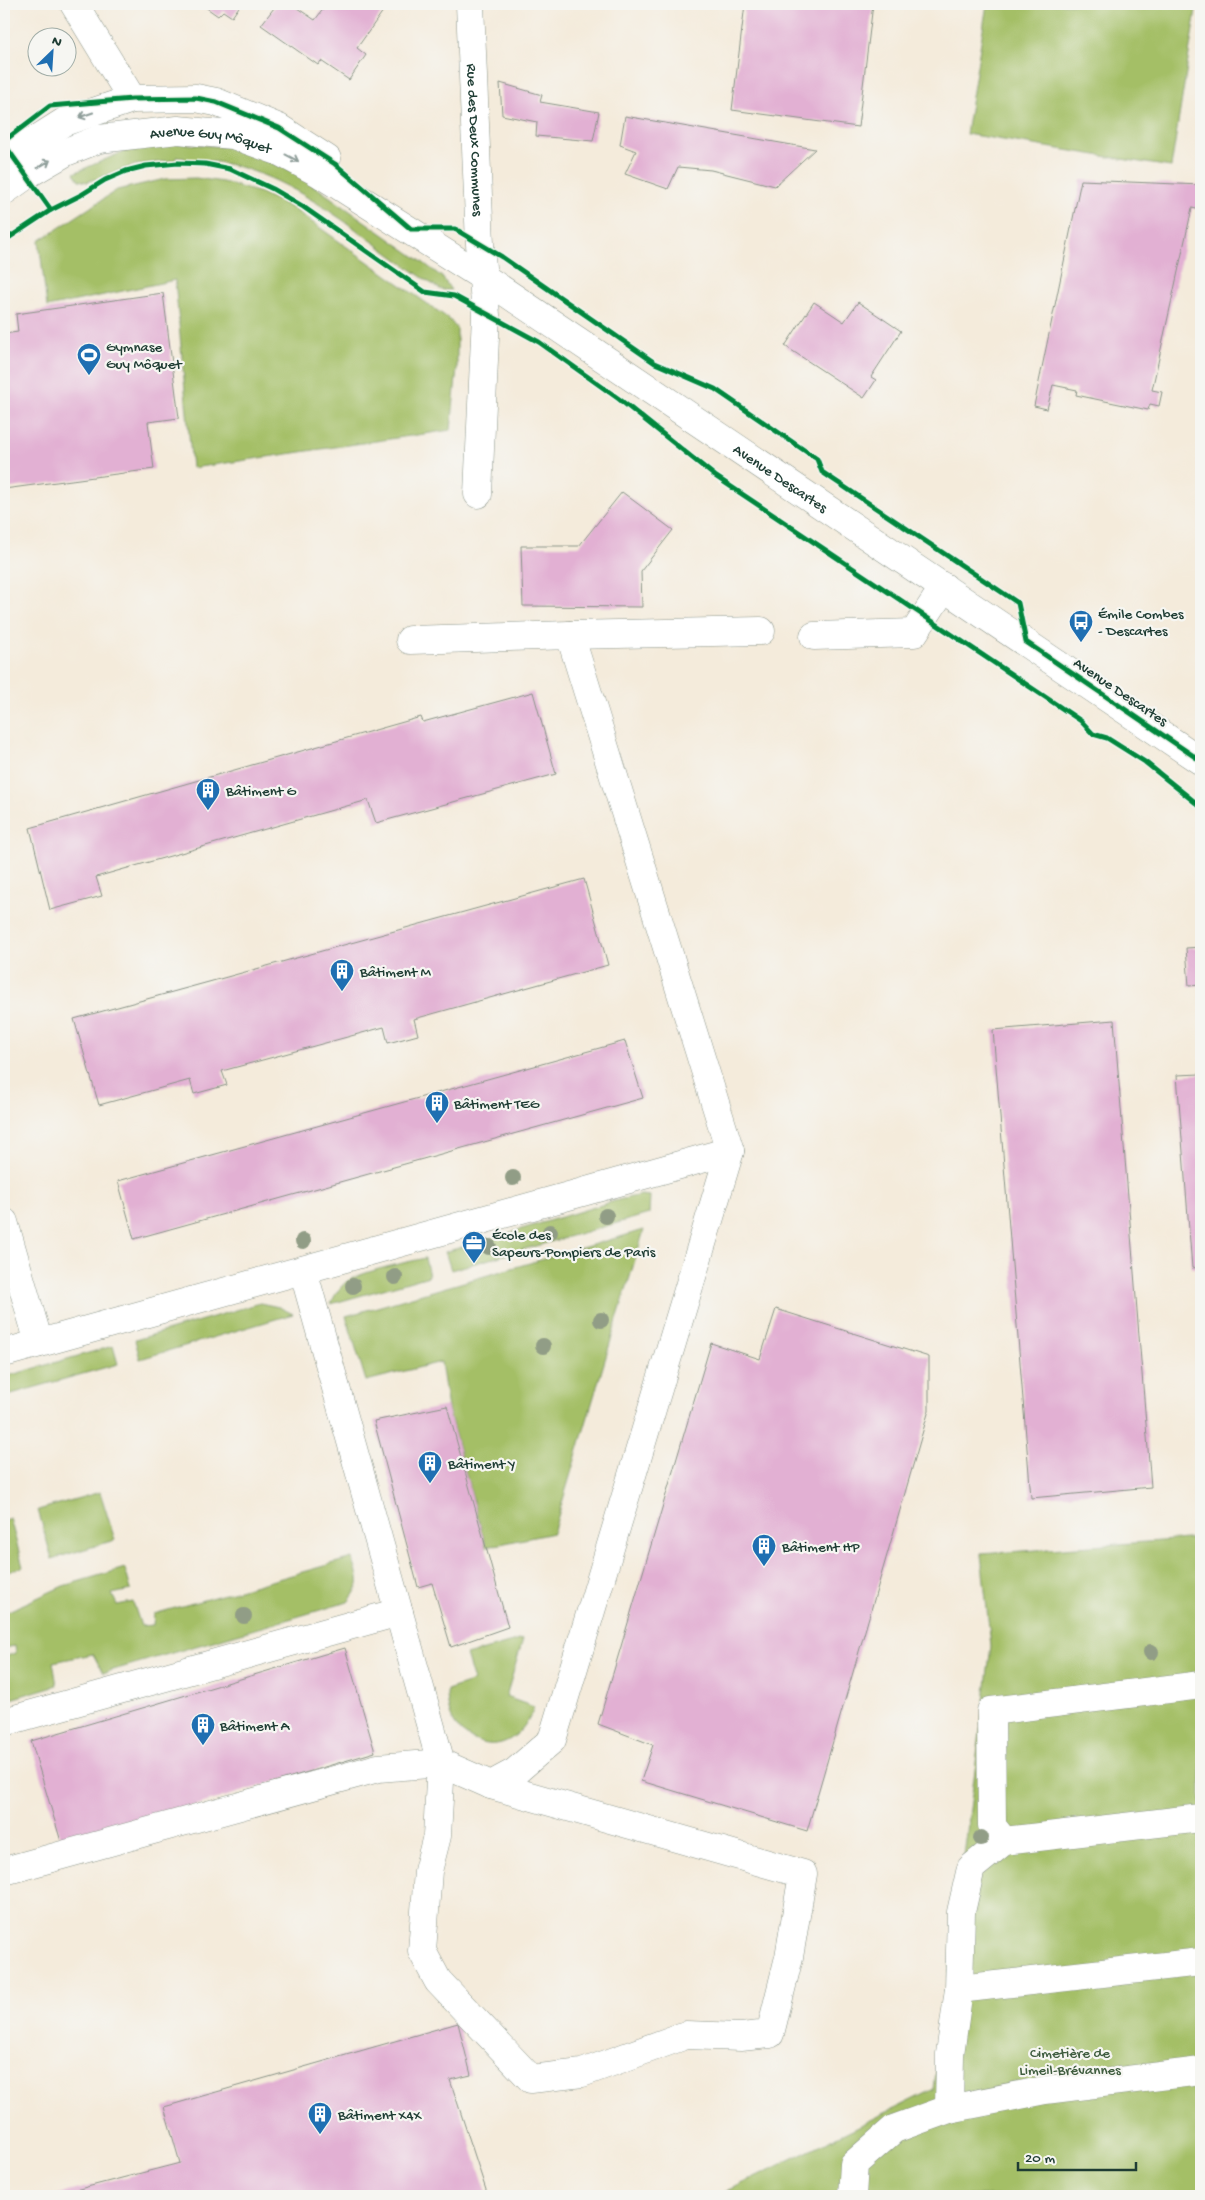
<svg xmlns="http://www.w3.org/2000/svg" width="1205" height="2200" viewBox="0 0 1205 2200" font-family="'Gochi Hand',sans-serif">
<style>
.green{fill:#a4bf66;stroke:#627e4d}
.building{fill:#e2b0d3}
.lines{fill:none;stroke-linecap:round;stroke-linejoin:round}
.minor-casing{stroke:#8a9488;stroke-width:29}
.major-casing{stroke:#8a9488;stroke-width:29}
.minor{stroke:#fff;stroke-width:28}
.major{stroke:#fff;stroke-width:28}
.cycleway-casing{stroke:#f6f6f2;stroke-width:8}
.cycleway{stroke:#00873e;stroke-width:5}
.tree{fill:#919d86}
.oneway{stroke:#8f9e9a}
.labels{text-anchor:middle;stroke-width:4.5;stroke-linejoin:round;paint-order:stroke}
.street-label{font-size:15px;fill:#1f3d34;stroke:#f6f6f2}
.poi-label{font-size:15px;fill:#1f3d34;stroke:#f6f6f2;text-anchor:start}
.park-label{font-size:15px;fill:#405e40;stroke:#f6f6f2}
</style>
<rect width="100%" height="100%" fill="#f6f6f2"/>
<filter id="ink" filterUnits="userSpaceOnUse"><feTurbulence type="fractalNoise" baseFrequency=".02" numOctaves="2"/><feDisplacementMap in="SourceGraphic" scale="10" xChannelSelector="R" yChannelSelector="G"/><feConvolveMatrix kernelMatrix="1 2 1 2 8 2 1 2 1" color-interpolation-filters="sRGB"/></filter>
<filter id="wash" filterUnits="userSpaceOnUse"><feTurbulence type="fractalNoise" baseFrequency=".0096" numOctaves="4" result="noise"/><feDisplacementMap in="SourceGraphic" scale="20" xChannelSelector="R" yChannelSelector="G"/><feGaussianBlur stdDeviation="1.12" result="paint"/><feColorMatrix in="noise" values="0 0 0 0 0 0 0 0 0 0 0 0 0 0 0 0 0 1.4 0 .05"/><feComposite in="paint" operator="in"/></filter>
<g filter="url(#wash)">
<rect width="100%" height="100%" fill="#f4ebdb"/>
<g class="green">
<polygon points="987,4 1197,4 1171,167 966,134"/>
<path d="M 173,143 L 229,147 L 293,171 L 421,261 L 442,277 L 451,290 L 442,290 L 435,286 C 360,237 280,157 185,160 L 185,158 L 176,157 L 175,160 L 135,165 L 87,182 L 79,180 L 74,173 L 125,151 Z"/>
<polygon points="196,178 223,182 261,193 292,208 449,319 457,329 457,368 451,430 192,468 175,280 47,307 39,241 117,190 165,179"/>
<polygon points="641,1195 650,1196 649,1214 451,1270 445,1252 618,1200"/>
<polygon points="644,1230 553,1533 486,1547 448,1409 441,1362 366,1381 346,1316"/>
<path d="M 425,1258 L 429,1276 L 331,1304 C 334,1296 339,1288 346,1282 C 362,1271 404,1263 425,1258 Z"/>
<polygon points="260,1303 279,1307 293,1314 140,1359 135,1340"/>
<polygon points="113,1346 118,1364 4,1396 4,1377"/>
<polygon points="100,1492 115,1540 52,1559 38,1510"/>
<polygon points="10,1518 23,1567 4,1572 4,1520"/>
<polygon points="1201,1538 1201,2196 716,2196 934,2089 991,1646 981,1554"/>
<path d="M 352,1558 C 359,1578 363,1584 348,1602 L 103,1673 L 93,1654 L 53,1662 L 57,1685 L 4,1701 L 4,1657 L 16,1653 L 15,1646 L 4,1648 L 4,1613 L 63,1586 L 125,1568 L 131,1590 L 112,1594 L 117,1605 L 133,1602 L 141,1626 L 153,1625 L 154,1614 Z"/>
<path d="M 523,1639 L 506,1697 L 534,1707 C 524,1735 501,1754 472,1739 C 467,1736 460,1732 457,1727 C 449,1717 447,1703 447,1690 L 474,1681 L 466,1655 Z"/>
</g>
<g id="blocks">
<g class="building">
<polygon points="201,4 241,4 232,17 223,11 218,16"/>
<polygon points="277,4 291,4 315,20 327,4 388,4 357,48 366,55 349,80 321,61 318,65 261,25"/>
<polygon points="745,4 873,4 858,127 732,110"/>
<polygon points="500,83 542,95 540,102 599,112 593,141 536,136 537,122 502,115"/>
<polygon points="625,116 815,149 775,186 711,170 678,167 668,189 625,174 636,151 620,145"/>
<polygon points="1081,180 1201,185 1201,210 1192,208 1152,390 1162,392 1159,406 1150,404 1148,410 1076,395 1077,390 1053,385 1047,409 1034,406"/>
<polygon points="163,293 179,418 148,422 154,469 4,489 4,334 18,332 16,314"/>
<polygon points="814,302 844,322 858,302 901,331 871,377 876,380 864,398 785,346"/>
<polygon points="622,492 673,530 641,571 642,607 523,606 521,546 579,546"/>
<polygon points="533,692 556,774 376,823 368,800 96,877 102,896 50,910 30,828 421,717 423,722"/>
<polygon points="584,879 608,965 414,1019 418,1035 388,1043 384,1027 222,1071 227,1085 194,1094 190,1080 99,1105 74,1019"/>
<polygon points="1201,947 1201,985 1189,986 1186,948"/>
<polygon points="1114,1020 1151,1487 1031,1498 993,1030"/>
<polygon points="625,1041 643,1098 134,1239 118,1181"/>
<polygon points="1201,1074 1201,1267 1192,1268 1177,1075"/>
<polygon points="776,1309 929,1357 929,1410 807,1831 641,1781 653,1745 598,1724 711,1343 760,1359"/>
<polygon points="447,1406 508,1627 451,1647 432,1583 418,1587 374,1421"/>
<polygon points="345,1648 375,1752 62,1845 31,1741"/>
<polygon points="458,2023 471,2075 450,2080 488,2196 52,2196 180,2163 164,2107"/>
</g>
</g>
</g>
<g filter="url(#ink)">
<use href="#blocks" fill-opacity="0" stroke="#8a9488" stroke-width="1"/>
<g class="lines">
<defs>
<g id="minor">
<polyline points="74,4 132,99"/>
<path id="s1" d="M 470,4 L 480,244 L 486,315 L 478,494"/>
<polyline points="570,635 761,631"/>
<polyline points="814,636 914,633 944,587"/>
<polyline points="4,1222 39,1343"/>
<polyline points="303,1270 441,1763 437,1836 428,1871 422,1951 438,1981 531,2079 582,2073 686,2035 741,2037 770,2034 789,1957 803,1874 491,1785"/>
<polyline points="4,1353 730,1151 570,635 410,640"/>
<polyline points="1201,1685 991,1711 992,1826 1004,1841 1201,1818"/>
<polyline points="4,1722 399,1612"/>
<polyline points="4,1869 8,1870 378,1768 441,1763 491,1785 515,1772 552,1740 730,1151"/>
<polyline points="959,1989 1201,1962"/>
<polyline points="949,2109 950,2054 959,1989 961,1912 971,1868 1004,1841"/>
<polyline points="852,2196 854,2164 894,2129 949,2109 1045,2090 1201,2071"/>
</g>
<g id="major">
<polyline points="4,160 64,122 132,99 196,98 216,102 279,128 327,159"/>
<path id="s2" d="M 4,191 L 28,174 L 66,152 L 99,139 L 178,130 L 233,135 L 278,151 L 319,173 L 483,277 L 1201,761"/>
</g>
</defs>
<use href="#minor" class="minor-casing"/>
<use href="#major" class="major-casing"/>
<use href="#minor" class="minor"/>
<use href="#major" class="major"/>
<defs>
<g id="cycleway">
<polyline points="4,141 50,106 132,99 196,98 216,102 279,128 335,164 411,229 455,229 502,257 655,363 715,389 817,459 822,472 1018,603 1026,642 1201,761"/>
<polyline points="4,144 51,210"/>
<polyline points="4,241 51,210 81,195 105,180 126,171 146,166 178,163 205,164 230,169 273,189 302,206 425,292 454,296 539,342 619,399 715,476 1081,721 1093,734 1107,738 1145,762 1201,807"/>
</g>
</defs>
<use href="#cycleway" class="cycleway-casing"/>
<use href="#cycleway" class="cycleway"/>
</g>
<g class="tree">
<circle cx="513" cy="1178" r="8"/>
<circle cx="606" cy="1216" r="8"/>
<circle cx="550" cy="1232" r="8"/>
<circle cx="303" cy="1241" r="8"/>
<circle cx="489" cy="1247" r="8"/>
<circle cx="395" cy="1277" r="8"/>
<circle cx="353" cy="1286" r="8"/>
<circle cx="601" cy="1320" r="8"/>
<circle cx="543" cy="1346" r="8"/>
<circle cx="244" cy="1616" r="8"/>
<circle cx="1151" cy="1652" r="8"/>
<circle cx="981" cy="1838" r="8"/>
</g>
<defs><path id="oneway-shaft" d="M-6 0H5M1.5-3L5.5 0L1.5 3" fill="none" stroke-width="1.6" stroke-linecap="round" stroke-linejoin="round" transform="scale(1.25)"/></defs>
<g class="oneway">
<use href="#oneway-shaft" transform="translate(86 115) rotate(161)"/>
<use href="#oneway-shaft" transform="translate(292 158) rotate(28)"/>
<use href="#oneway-shaft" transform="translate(44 164) rotate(-31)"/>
</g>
</g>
<defs>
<symbol id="stadium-pin" viewBox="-11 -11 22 30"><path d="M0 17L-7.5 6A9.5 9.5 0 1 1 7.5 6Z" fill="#1f6fb2" stroke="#f6f6f2"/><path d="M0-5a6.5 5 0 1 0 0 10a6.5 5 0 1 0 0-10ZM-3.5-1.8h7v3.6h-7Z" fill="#fff"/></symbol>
<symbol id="bus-pin" viewBox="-11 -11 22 30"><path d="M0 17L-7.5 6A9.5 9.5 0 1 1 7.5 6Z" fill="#1f6fb2" stroke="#f6f6f2"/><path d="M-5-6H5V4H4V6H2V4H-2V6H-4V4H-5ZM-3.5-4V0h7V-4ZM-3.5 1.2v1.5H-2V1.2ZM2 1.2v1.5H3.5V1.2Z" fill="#fff"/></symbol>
<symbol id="building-pin" viewBox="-11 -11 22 30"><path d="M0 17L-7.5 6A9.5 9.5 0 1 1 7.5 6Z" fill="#1f6fb2" stroke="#f6f6f2"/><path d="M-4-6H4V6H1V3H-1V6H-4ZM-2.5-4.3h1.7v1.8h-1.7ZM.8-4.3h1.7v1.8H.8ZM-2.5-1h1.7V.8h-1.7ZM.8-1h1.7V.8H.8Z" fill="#fff"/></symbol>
<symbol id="office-pin" viewBox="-11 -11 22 30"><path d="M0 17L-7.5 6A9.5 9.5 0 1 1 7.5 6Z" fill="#1f6fb2" stroke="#f6f6f2"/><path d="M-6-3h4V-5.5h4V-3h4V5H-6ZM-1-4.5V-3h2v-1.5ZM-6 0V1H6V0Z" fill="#fff"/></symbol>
</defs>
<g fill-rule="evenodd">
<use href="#stadium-pin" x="75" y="341" width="28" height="38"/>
<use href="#bus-pin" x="1067" y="608" width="28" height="38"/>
<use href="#building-pin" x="194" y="776" width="28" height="38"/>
<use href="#building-pin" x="328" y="957" width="28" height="38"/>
<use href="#building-pin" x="423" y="1089" width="28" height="38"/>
<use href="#office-pin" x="460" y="1229" width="28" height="38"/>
<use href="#building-pin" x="416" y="1449" width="28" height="38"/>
<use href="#building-pin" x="750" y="1532" width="28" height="38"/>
<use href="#building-pin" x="189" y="1711" width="28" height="38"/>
<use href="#building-pin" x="306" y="2100" width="28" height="38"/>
</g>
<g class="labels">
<g class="street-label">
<text dy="5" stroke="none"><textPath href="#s1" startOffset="136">Rue des Deux Communes</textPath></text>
<text dy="5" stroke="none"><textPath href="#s2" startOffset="222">Avenue Guy Môquet</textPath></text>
<text dy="5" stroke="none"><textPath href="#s2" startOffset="891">Avenue Descartes</textPath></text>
<text transform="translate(1121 691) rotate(34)" y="5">Avenue Descartes</text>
</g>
<g class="poi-label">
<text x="106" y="351">Gymnase<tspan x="106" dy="17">Guy Môquet</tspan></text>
<text x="1098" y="618">Émile Combes<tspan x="1098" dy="17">- Descartes</tspan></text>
<text x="226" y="795">Bâtiment G</text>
<text x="360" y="976">Bâtiment M</text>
<text x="454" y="1108">Bâtiment TEG</text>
<text x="492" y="1239">École des<tspan x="492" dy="17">Sapeurs-Pompiers de Paris</tspan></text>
<text x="448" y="1468">Bâtiment Y</text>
<text x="782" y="1551">Bâtiment HP</text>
<text x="220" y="1730">Bâtiment A</text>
<text x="338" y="2119">Bâtiment X4X</text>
</g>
<g class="park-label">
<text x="1070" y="2057">Cimetière de<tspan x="1070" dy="17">Limeil-Brévannes</tspan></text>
</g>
</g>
<rect width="1205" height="2200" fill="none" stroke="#f6f6f2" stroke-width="20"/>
<g transform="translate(52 52) rotate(25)"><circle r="24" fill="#f6f6f2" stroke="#a0aca6"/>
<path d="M0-4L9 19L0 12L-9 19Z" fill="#1f6fb2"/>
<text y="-8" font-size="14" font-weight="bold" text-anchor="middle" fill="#1f3d34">N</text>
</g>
<path d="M1018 2162v8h118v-8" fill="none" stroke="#1f3d34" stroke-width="2.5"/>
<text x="1025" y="2162" font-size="15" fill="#1f3d34" stroke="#f6f6f2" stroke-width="4" paint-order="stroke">20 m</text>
</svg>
